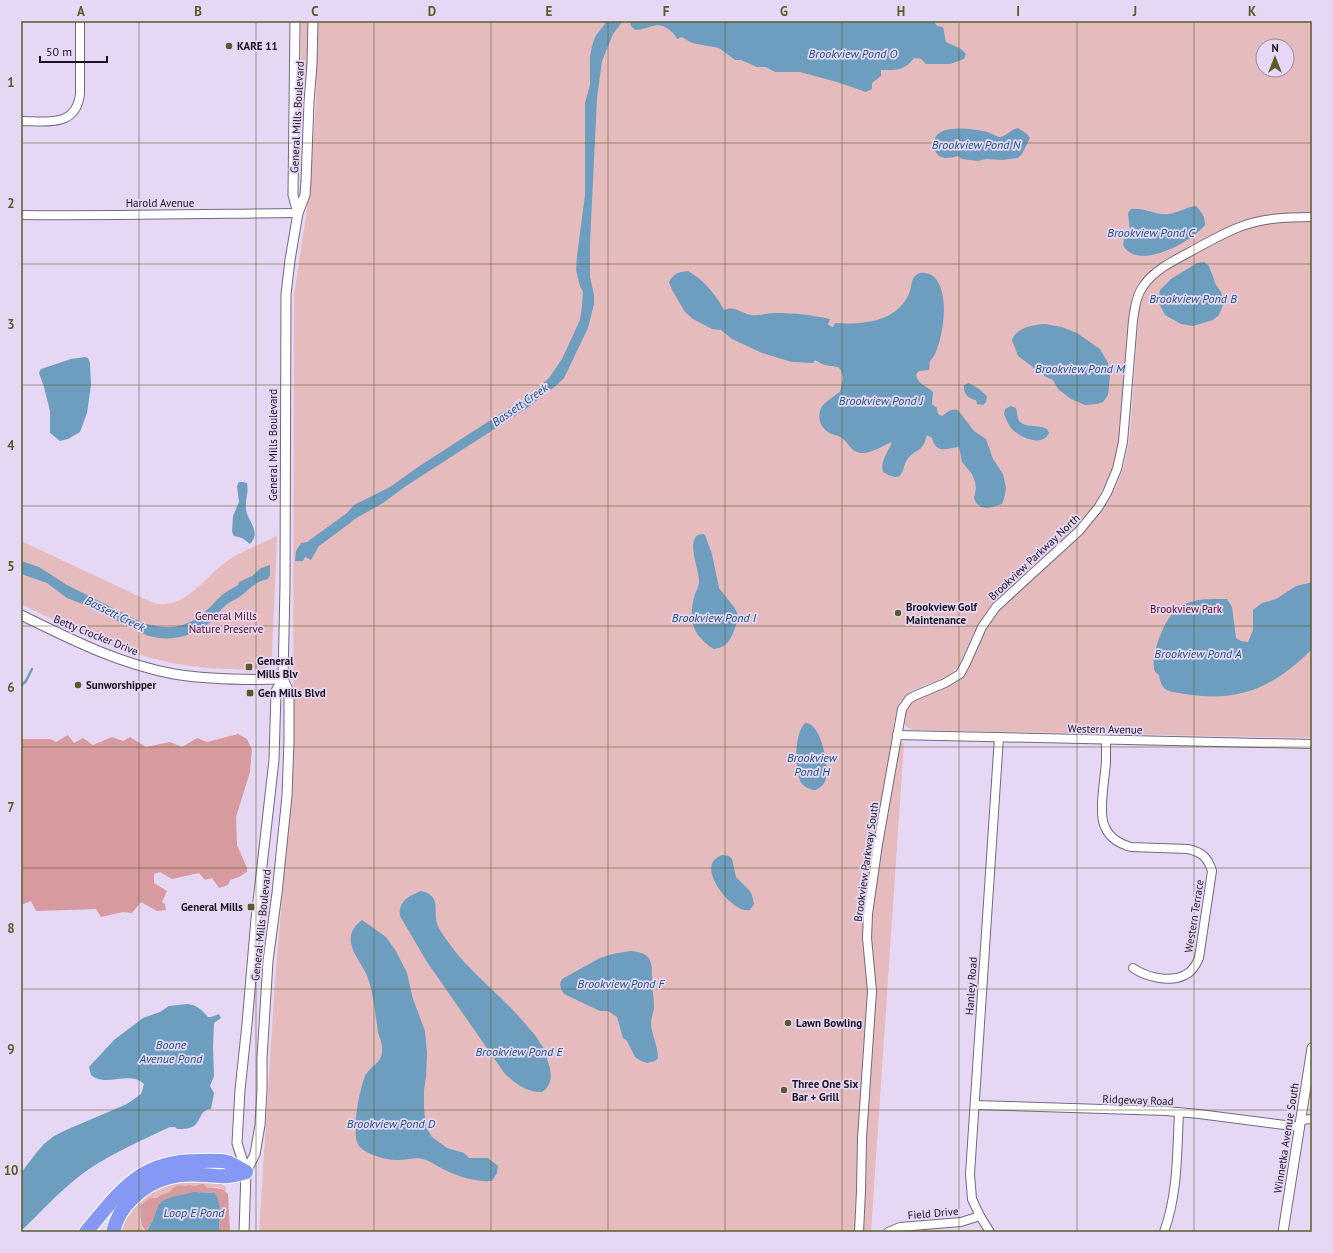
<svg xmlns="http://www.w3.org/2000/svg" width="1333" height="1253" viewBox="0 0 1333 1253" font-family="'PT Sans',sans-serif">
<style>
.green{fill:#e5bbbe;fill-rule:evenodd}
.forest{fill:#d79a9f}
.water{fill:#6d9ec0}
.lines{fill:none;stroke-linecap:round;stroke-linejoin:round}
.stream{stroke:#6d9ec0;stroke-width:2.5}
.minor-casing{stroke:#746881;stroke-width:10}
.tertiary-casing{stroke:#746881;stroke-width:11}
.motorway-casing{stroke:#fff;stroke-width:16}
.minor{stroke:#fff;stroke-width:8}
.tertiary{stroke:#fff;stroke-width:9}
.motorway{stroke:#8599f4;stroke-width:14}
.grid{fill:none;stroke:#575c2a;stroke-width:1;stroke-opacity:0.55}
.poi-dot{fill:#575c2a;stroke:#e6d8f5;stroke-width:1.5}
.labels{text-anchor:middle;stroke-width:3.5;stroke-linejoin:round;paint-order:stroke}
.poi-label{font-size:11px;font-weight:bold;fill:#18131d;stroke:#e6d8f5;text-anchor:start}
.street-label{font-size:11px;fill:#18131d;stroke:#e6d8f5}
.park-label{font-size:11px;fill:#52091b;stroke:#e6d8f5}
.water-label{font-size:12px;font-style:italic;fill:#195376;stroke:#e6d8f5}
.neatline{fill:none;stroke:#575c2a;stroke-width:1.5}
.grid-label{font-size:13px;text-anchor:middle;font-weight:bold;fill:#575c2a}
</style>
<rect width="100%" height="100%" fill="#e6d8f5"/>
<g class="green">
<polygon points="301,21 308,21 307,66 305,73 301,77"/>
<path d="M 318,21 L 1312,21 L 1312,738 L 914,730 C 909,729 905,727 904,721 C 902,697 939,693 954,683 C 968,674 972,661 978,646 C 983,634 990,622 998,612 C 1021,583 1054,563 1080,536 C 1102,514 1120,487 1126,456 C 1131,435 1131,414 1133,393 C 1135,365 1137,336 1139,308 C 1141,298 1146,288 1153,281 C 1166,266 1197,253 1215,244 L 1213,234 L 1164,260 L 1154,267 L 1142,279 L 1136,287 L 1132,297 L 1128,320 L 1118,447 L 1113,467 L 1096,503 L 1078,525 L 993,602 L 974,632 L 958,667 L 949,675 L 941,679 L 911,691 L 900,702 L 896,712 L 891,742 L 904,743 L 871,1232 L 259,1232 L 275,981 L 293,771 L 294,296 L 307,209 L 311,170 L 316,103 ZM 1263,46 L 1287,46 L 1287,70 L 1263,70 Z"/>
<path d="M 277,536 C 276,577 273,616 272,656 L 271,662 L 266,668 C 254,671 239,669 226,669 C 149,667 89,637 21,604 L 21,541 L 151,602 C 184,614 206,574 230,559 C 243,550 263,543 277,536 Z"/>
<path d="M 177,1181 L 220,1183 L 226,1187 L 226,1191 L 217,1187 L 206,1189 L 204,1184 L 196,1186 L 189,1185 L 170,1192 L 160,1195 L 142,1212 L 140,1220 L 142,1227 L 146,1232 L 118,1232 C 125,1215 139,1196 156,1188 C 163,1184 170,1183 177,1181 Z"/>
</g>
<g class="forest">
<polygon points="238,734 247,739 252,750 250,772 236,817 237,845 247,868 247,872 239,877 230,880 228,885 219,888 212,878 205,880 199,873 172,879 160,872 154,874 154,883 167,891 162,902 165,904 166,910 157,911 141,902 132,913 123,912 101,917 96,909 36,911 31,901 21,905 21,739 50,739 56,742 68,735 74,743 83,738 93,745 112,737 123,741 130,737 146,747 170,742 182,747 197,738 207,742"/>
<path d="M 201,1184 L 204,1184 L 207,1188 C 214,1188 223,1187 228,1194 L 230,1232 L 220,1232 L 219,1203 L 215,1193 L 194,1192 L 155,1214 L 152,1222 L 146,1231 C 138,1223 142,1215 140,1206 L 150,1198 L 157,1198 L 160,1195 L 170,1192 L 173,1188 L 178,1185 L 186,1186 L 189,1185 L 196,1186 Z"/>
</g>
<g class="water">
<polygon points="607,21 623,21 613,34 602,61 597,98 590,243 590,277 594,295 594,304 588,328 564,378 558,384 527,408 406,486 383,503 353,520 350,523 319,546 311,560 305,557 303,561 295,561 296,551 301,543 307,542 347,513 354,505 390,487 418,467 531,394 549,378 562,359 580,320 582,306 583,292 580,286 576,270 577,256 585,195 585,103 590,85 590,57 592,46 595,37"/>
<path d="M 630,21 L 843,21 L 846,23 L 851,21 L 934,21 L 937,26 L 943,27 L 946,42 L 961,49 L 966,54 L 964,59 L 950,64 L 926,64 L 921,59 L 914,58 C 904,71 896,70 881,70 L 881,76 L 872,83 L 872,89 L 866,92 L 837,82 L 800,72 L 775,72 L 766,67 L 757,67 L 741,60 L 735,60 L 719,48 L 692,43 L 682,37 L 677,39 C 675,34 672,32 668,29 C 656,20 648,30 635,30 L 631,26 Z"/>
<path d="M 1018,128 L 1027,134 L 1030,138 L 1022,154 L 1018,158 L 1002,160 L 986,159 L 978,161 L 962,159 L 958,156 C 955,157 950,158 946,158 C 932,158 929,138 941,132 C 952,126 976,129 987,132 C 991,133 995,136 999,137 C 1006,137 1011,129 1018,128 Z"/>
<path d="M 1196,206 C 1202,212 1205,217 1205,225 C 1192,242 1137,272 1123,245 L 1125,235 L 1130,232 L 1128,213 L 1131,209 C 1144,207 1157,216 1169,214 C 1178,213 1186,207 1196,206 Z"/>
<polygon points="1204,262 1209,266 1216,285 1221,292 1223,300 1223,305 1219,315 1213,320 1193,326 1181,324 1165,315 1160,305 1159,298 1160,290 1171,279 1197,263"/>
<path d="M 688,271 C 704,280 716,295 724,310 C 734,305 741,313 751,315 C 758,316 767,313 775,313 C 795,313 811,315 830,319 L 828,325 L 833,327 L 835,323 C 863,325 899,322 910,291 C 912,284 911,276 920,273 C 926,272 932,274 936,279 C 950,297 943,338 934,356 C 933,358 931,359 930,361 C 929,364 930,367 929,370 L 919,371 L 916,375 C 918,385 927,386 933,392 L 932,404 L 937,408 L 938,414 L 942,416 C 948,412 951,408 958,410 L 974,431 L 986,439 L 993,459 L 1003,474 L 1006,488 L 1004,499 L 1002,504 L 993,507 L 987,508 L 981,507 L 976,503 L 974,498 L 976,488 L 975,482 L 972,474 L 962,462 L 959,447 C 948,448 936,455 932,438 L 927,435 C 925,442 923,448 917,451 C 914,453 911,455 909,457 C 900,467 907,486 883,472 C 880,460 888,453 892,442 C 882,446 871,454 860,453 C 850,451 849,443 842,438 C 838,435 832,435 828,432 C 818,426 816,411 825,403 C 830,399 835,395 840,392 L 843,378 L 841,370 L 838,367 L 824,365 L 815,360 L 813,363 L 792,362 L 762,353 L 732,339 L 721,330 L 712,329 L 693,319 L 685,312 L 672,290 L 669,282 C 674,273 678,272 688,271 Z"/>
<path d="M 1045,324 L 1062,327 L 1077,333 L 1100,349 L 1108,363 L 1110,376 L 1108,395 L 1103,402 L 1097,404 L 1085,405 L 1071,399 L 1058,389 L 1053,380 L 1046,377 L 1018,356 L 1012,340 C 1017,327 1033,325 1045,324 Z"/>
<polygon points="85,357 88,358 90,363 91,385 87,413 80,432 68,439 60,441 50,433 50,411 44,387 39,373 41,369 71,359"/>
<path d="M 969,383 L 979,389 L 987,396 L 986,402 L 983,405 L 977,404 L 976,400 C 968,399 963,393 964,385 Z"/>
<path d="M 1011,406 L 1016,408 C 1017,411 1017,415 1018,418 C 1021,429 1039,424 1047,429 L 1049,433 C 1042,448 1019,437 1011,428 C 1008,424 1006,419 1004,414 L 1005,409 Z"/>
<path d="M 239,482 L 243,482 L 247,483 C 249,492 245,500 246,509 C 247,521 262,531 250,544 L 242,538 L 234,536 L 232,532 L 233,516 L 239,502 L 237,486 Z"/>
<path d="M 703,534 L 705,535 L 712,554 L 719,588 L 734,607 L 739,617 C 733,631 732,647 714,649 C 708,646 703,641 698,635 C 689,622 691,609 695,594 C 696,591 699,586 699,582 C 700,571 683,534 703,534 Z"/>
<path d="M 21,561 L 39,567 L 67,585 L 141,622 C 166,631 187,629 207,610 C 212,606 217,599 222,595 C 227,591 233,588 238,585 L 239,582 L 252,576 L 261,568 L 270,565 L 270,575 L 268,579 C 257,581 250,588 242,595 C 237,599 231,601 226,605 C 219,611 214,619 207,625 C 190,638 165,642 146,635 L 85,605 L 67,598 L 47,583 L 21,574 Z"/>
<path d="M 1309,583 L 1312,583 L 1312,649 C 1275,687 1238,703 1185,694 C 1169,691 1162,693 1159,675 C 1156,673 1154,671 1154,668 C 1151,653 1166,615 1179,607 C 1194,598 1210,599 1227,599 L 1232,607 L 1236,638 L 1241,641 L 1248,642 L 1253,630 L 1253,610 L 1262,603 L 1276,599 L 1296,586 Z"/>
<path d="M 805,723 C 821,722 829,766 826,778 C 825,784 821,787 816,790 C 811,790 806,788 802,784 C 794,773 794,733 805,723 Z"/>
<path d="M 723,855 L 729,856 L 732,859 L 736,877 L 750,891 L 752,895 L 754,904 L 750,910 C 733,915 691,863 723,855 Z"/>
<path d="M 421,891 C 443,896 432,912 438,926 C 441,933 447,940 451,946 C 473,976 504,997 527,1026 C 532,1031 537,1037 540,1043 C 543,1046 546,1052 547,1056 C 547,1058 547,1060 548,1062 C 552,1073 553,1085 542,1092 C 527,1092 517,1085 505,1074 L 427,962 L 400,916 C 398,901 409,896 421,891 Z"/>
<path d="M 362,920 L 386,937 L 396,951 L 407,973 L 413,999 L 425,1031 L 427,1053 L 426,1077 L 424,1090 L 424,1109 L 426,1127 L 432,1137 L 447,1148 L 464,1153 L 469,1158 L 488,1158 L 498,1166 L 497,1173 L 492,1181 C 476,1182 459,1177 445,1170 C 438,1167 431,1161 423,1159 C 415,1157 408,1160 399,1160 C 389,1161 367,1155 360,1147 C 350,1138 359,1092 364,1079 C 368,1065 384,1065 382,1047 C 382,1042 379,1037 378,1032 C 375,1013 374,994 367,976 C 363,965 353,955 351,943 C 349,933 355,925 362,920 Z"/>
<path d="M 631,951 C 653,953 652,962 652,981 C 652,989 654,997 654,1006 C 654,1012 651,1018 651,1024 C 652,1036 658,1046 658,1058 L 655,1061 L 647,1063 L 641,1061 L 635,1057 L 627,1041 L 623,1038 L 617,1017 L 608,1011 L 600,1011 L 564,994 L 561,989 L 560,984 L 562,979 L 600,958 L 612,954 Z"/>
<path d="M 187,1004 C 197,1005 201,1009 208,1017 L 211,1017 L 219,1014 L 221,1018 L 214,1023 L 213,1047 L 214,1076 L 210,1086 L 214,1093 L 211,1109 C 200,1109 201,1121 194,1126 C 189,1129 183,1129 177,1129 L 175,1127 L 170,1127 C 142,1140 115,1152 89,1169 C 65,1185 42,1211 21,1231 L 21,1173 L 37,1152 L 44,1144 L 54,1136 L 66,1130 L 127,1104 L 141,1094 L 144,1084 C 130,1070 106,1088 91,1075 L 89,1067 L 114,1040 L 143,1018 L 160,1012 L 169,1006 Z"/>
<path d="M 194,1192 L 215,1193 C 223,1205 218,1219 220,1232 L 146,1232 L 152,1222 L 159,1204 L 164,1200 L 172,1197 Z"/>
</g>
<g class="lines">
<polyline class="stream" points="21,686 26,681 32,669"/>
<defs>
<g id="minor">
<path d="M 21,121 C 46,121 76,128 80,94 L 80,21"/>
<path d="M 21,215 C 113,216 206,214 298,213"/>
<polyline points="897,735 1312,744"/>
<path d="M 1106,740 C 1106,747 1106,754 1106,762 C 1105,778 1098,814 1105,827 C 1110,839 1120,844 1131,847 L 1188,849 C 1202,852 1208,858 1212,871 L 1199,958 C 1196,965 1192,972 1185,975 C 1170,983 1146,977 1133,968"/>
<polyline points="975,1105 1166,1111 1199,1114 1300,1127"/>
<polyline points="1301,1120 1312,1119"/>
<path d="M 859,1232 L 861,1191 L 862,1138 L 872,991 L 867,938 L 868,914 L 878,844 L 902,709 L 909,699 L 914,696 L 945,683 L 960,674 L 966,663 L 982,627 L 996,607 L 1079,531 L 1098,508 L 1107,493 L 1117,469 L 1123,442 L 1133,320 C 1135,308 1136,295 1144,285 C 1155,270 1171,262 1188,253 C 1204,244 1220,235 1237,228 C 1261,218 1287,217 1312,217"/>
<polyline points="888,1232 900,1227 961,1222 980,1216"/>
<polyline points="990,1232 980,1216 972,1199 970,1174 999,737"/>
<path d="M 1164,1232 C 1178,1194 1177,1152 1179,1112"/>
</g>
<g id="tertiary">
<polyline points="295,21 293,195 298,213"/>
<path d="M 21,615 C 70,639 119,664 174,674 C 210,680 246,680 283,679"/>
<polyline points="246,1172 255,1154 260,1125 262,1089 262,1058 268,961 277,893 287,796 289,741 289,692 283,679 285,586 286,294 290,260 298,213 305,195 306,181 309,102 312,64 313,21"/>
<polyline points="244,1232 246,1172 237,1143 240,1090 247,1024 256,919 274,760 276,691 283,679"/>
<polyline points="1283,1232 1312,1048"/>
</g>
<g id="motorway">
<path d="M 86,1232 C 120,1192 139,1161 197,1161 C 205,1161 220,1160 227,1162 C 233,1164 240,1169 246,1172"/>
<path d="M 113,1232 C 116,1219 123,1207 133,1198 C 153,1178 176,1173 203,1175 C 211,1175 220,1177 228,1176 C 234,1175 240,1174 246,1172"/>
</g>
</defs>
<use href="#minor" class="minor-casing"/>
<use href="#tertiary" class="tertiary-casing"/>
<use href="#motorway" class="motorway-casing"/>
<use href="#minor" class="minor"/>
<use href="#tertiary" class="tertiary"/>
<use href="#motorway" class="motorway"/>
</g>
<path class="grid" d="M 139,21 L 139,1232M 256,21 L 256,1232M 374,21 L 374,1232M 491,21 L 491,1232M 608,21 L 608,1232M 725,21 L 725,1232M 842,21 L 842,1232M 959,21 L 959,1232M 1077,21 L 1077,1232M 1194,21 L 1194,1232M 21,143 L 1312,143M 21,264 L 1312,264M 21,385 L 1312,385M 21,506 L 1312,506M 21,626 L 1312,626M 21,747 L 1312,747M 21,868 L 1312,868M 21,989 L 1312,989M 21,1110 L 1312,1110"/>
<g class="poi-dot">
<circle cx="229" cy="46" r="4"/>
<circle cx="898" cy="613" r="4"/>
<rect x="245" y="663" width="8" height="8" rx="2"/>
<circle cx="78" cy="685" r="4"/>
<rect x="246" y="689" width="8" height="8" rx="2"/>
<rect x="247" y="903" width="8" height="8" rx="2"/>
<circle cx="788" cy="1023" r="4"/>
<circle cx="784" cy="1090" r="4"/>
</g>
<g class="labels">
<g class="poi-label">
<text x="237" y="50">KARE 11</text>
<text x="906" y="611">Brookview Golf<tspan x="906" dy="13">Maintenance</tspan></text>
<text x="257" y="665">General<tspan x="257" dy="13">Mills Blv</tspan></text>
<text x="86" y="689">Sunworshipper</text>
<text x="258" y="697">Gen Mills Blvd</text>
<text x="243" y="911" text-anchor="end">General Mills</text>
<text x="796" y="1027">Lawn Bowling</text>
<text x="792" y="1088">Three One Six<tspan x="792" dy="13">Bar + Grill</tspan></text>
</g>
<g class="street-label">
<text transform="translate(297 117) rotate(-87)" y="4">General Mills Boulevard</text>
<text x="160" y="207">Harold Avenue</text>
<text transform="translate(273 445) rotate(-90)" y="4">General Mills Boulevard</text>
<text transform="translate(1034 557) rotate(-43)" y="4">Brookview Parkway North</text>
<text transform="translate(96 635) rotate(22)" y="4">Betty Crocker Drive</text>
<text transform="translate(1105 729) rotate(1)" y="4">Western Avenue</text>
<text transform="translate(866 862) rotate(-82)" y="4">Brookview Parkway South</text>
<text transform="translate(1194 916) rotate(-81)" y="4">Western Terrace</text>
<text transform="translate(261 925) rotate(-84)" y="4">General Mills Boulevard</text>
<text transform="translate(971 986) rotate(-86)" y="4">Hanley Road</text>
<text transform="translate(1138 1100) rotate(2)" y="4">Ridgeway Road</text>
<text transform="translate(1286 1138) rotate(-81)" y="4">Winnetka Avenue South</text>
<text transform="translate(933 1213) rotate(-5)" y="4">Field Drive</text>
</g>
<g class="park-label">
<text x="1186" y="613">Brookview Park</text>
<text x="226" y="620">General Mills<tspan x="226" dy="13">Nature Preserve</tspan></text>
</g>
<g class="water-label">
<text x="853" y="58">Brookview Pond O</text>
<text x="976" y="149">Brookview Pond N</text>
<text x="1151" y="237">Brookview Pond C</text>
<text x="1193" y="303">Brookview Pond B</text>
<text x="1080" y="373">Brookview Pond M</text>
<text x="881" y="405">Brookview Pond J</text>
<text transform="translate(520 405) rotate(-35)" y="4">Bassett Creek</text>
<text transform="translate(115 614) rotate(26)" y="4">Bassett Creek</text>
<text x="714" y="622">Brookview Pond I</text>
<text x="1198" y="658">Brookview Pond A</text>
<text x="812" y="762">Brookview<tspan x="812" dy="14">Pond H</tspan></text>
<text x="621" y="988">Brookview Pond F</text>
<text x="171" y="1049">Boone<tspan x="171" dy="14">Avenue Pond</tspan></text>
<text x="519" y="1056">Brookview Pond E</text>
<text x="391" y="1128">Brookview Pond D</text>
<text x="194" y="1217">Loop E Pond</text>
</g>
</g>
<rect width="1333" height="1253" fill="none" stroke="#e6d8f5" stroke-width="44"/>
<g transform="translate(1275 58)"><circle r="19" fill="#e6d8f5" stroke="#94899f"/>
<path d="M0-3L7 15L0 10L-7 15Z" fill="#575c2a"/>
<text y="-6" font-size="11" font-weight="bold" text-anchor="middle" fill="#18131d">N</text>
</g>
<path d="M40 56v6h67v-6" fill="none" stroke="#18131d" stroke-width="2"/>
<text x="46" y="56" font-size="12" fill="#18131d" stroke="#e6d8f5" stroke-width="3" paint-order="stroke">50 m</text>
<rect x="22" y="22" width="1289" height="1209" class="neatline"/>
<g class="grid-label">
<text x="81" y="16">A</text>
<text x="198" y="16">B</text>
<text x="315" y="16">C</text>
<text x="432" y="16">D</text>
<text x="549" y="16">E</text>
<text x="666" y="16">F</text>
<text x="784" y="16">G</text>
<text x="901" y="16">H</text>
<text x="1018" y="16">I</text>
<text x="1135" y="16">J</text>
<text x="1252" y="16">K</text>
<text x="11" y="87">1</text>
<text x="11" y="208">2</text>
<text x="11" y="329">3</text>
<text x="11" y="450">4</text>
<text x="11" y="571">5</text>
<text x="11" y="692">6</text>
<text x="11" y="812">7</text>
<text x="11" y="933">8</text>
<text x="11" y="1054">9</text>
<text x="11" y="1175">10</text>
</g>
</svg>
